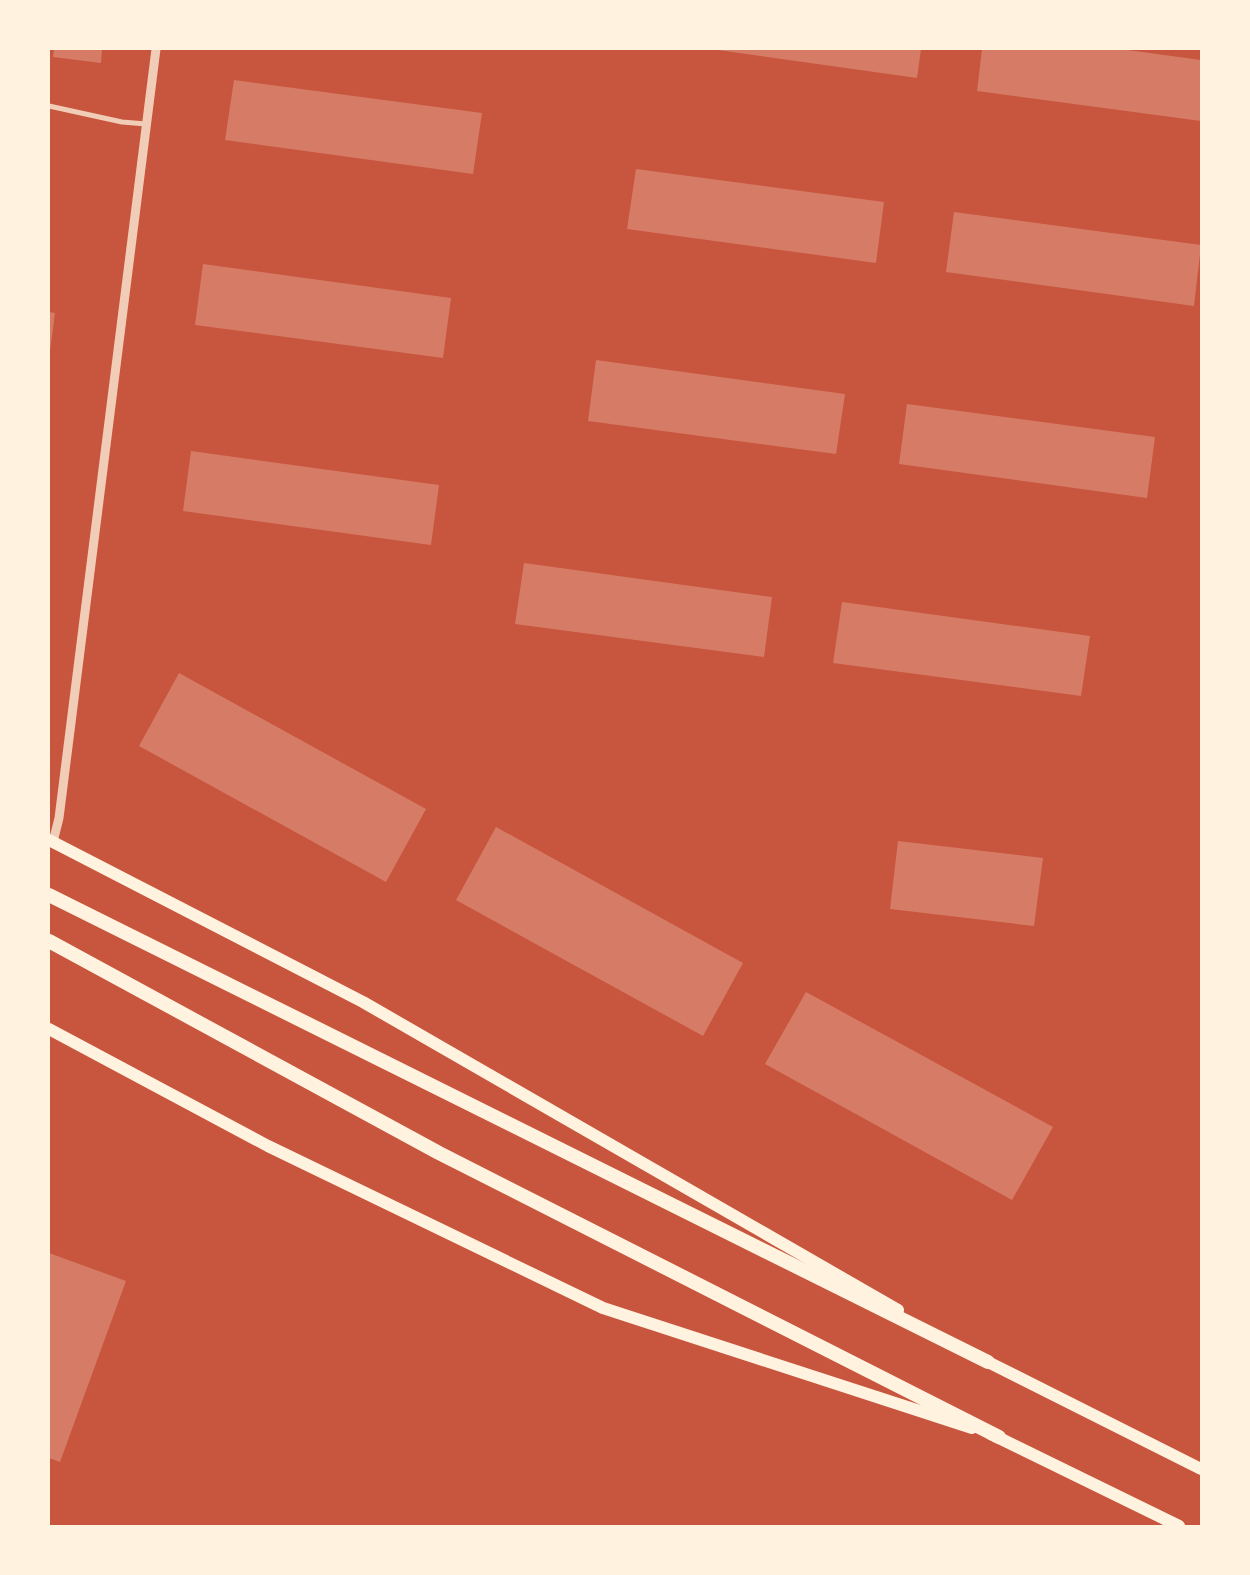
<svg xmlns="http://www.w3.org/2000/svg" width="1250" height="1575" viewBox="0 0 1250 1575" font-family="'PT Serif',serif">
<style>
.building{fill:#d67c66}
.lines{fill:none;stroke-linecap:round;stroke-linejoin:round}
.minor{stroke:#f1ccb7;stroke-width:5}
.tertiary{stroke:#f1ccb7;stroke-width:9}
.primary{stroke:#fff3e0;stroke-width:12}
.trunk{stroke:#fff3e0;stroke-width:14}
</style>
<rect width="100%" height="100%" fill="#c8553d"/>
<g class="building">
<polygon points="54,49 102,49 101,63 53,57"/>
<polygon points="711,49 921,49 917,78"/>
<polygon points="982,49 1120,49 1201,60 1201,121 977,91"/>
<polygon points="234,80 482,113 473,174 225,140"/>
<polygon points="636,169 884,202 876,263 627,229"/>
<polygon points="954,212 1201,245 1194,306 946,272"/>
<polygon points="203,264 451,298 443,358 195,325"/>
<polygon points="49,312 55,313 50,351 49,351"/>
<polygon points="596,360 845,394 836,454 588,421"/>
<polygon points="907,404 1155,437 1147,498 899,464"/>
<polygon points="191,451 439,485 431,545 183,511"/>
<polygon points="524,563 772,597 764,657 515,624"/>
<polygon points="842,602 1090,636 1081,696 833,663"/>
<polygon points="179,673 426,809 386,882 139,746"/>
<polygon points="496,827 743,963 703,1036 456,900"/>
<polygon points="898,841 1043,858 1034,926 890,909"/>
<polygon points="806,992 1053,1127 1012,1200 765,1064"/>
<polygon points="49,1253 126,1281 60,1462 49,1458"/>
</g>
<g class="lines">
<polyline class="minor" points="49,106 122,122 146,124"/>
<polyline class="tertiary" points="53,842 59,818 156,49"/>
<g class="primary">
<polyline points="49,840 363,1002 898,1310"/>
<polyline points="49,1029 268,1146 603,1308 972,1428"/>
<polyline points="980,1358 1201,1469"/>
<polyline points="991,1434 1179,1526"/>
</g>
<g class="trunk">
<polyline points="49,895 988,1362"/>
<polyline points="49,941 439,1153 999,1437"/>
</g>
</g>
<rect width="1250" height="1575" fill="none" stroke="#fff3e0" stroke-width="100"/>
</svg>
